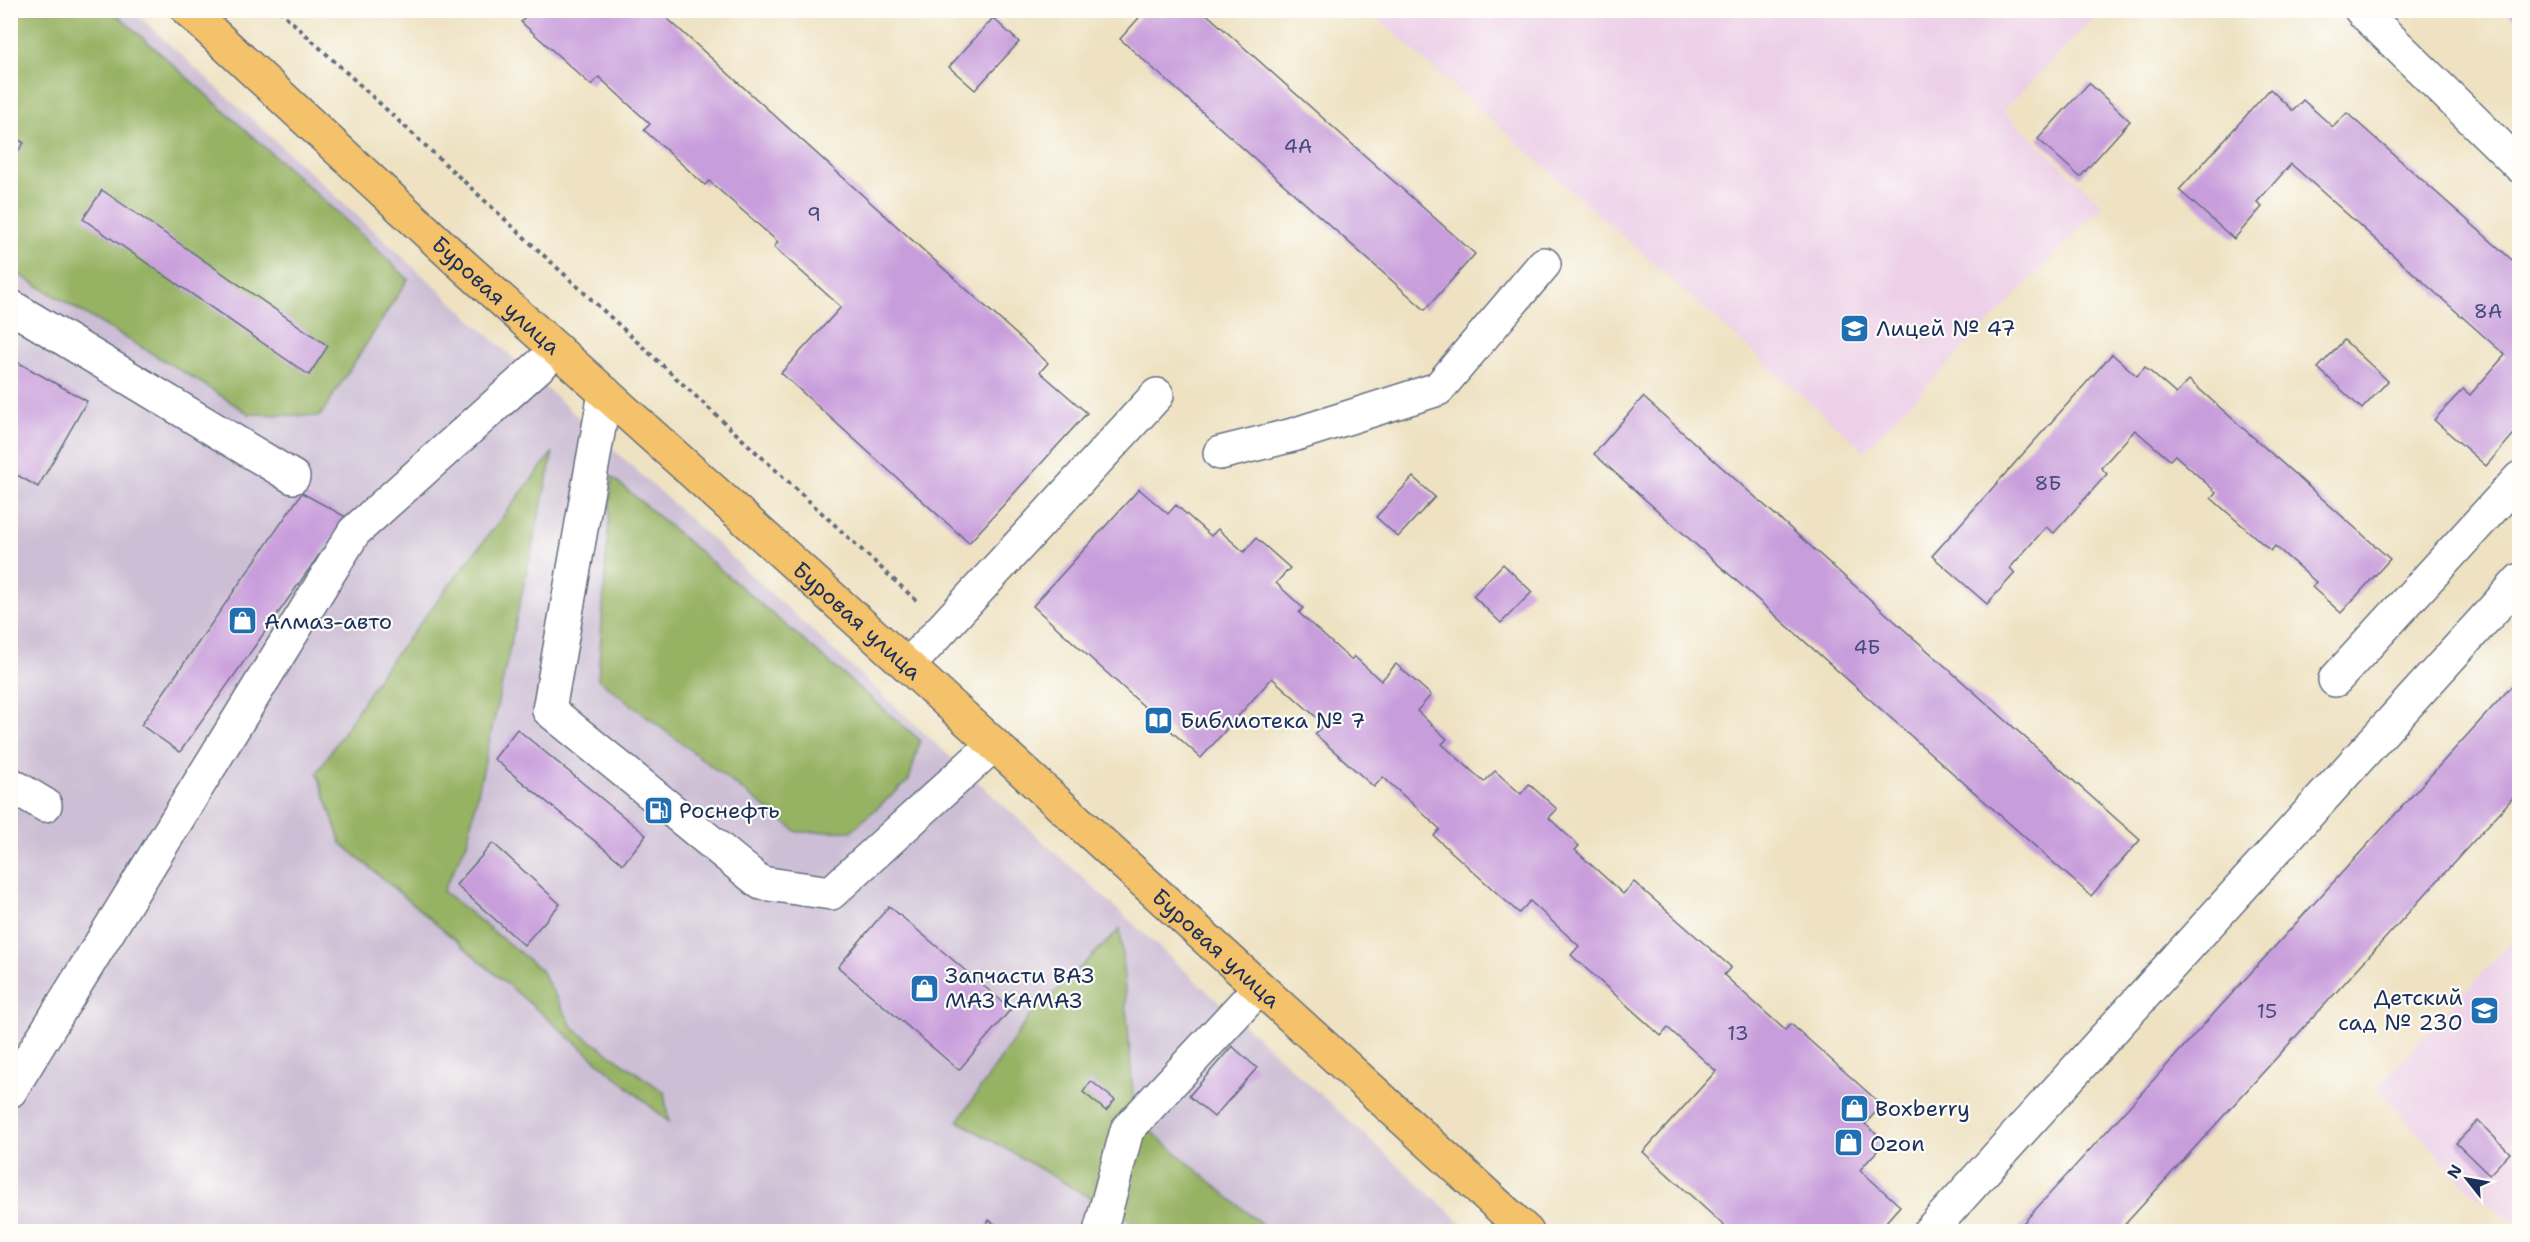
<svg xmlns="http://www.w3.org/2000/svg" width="2530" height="1242" viewBox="0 0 2530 1242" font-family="'Shantell Sans',sans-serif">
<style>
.built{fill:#edd0e8}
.industrial{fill:#ccbed4}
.forest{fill:#96b264;stroke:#587061;stroke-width:1.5}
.building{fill:#c89ddb}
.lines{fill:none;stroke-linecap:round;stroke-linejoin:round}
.minor-casing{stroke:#656e81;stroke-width:36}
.major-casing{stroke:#656e81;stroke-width:36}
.path{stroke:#656e81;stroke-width:4;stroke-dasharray:4.5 4.5;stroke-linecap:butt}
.minor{stroke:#fff;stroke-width:33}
.major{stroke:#f3c26a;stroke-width:33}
.labels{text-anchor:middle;stroke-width:4.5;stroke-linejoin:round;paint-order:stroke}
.number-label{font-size:20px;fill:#464a7d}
.street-label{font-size:22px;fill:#1b2f5e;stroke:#fdfcf7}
.poi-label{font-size:22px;fill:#1b2f5e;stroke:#fdfcf7;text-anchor:start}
</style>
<rect width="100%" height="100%" fill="#fdfcf7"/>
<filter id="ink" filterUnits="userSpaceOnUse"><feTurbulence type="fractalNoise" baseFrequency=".0167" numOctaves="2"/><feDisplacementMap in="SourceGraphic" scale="12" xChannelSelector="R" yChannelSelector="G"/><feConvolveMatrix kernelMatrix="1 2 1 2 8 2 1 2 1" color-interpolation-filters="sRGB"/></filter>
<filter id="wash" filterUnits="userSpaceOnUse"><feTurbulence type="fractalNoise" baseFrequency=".008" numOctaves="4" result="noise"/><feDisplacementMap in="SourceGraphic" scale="24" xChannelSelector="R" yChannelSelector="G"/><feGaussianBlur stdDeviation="1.35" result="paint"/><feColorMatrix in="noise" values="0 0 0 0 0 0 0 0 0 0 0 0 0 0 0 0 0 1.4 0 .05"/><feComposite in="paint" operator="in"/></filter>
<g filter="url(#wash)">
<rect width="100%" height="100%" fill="#eee2c2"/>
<g class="built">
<polygon points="1369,11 2101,11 2003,111 2103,205 1864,451"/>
<polygon points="2519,933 2519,1226 2470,1191 2377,1087"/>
</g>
<polygon class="industrial" points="10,11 133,11 1470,1231 11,1231"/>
<g class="forest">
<polygon points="112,10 361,234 408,279 320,416 249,414 200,382 11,270 11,11"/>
<polygon points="553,452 467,843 443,891 540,969 574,1029 664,1092 669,1122 341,843 317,773 382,672"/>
<polygon points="612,477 920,740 909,780 851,831 797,832 598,679"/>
<polygon points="1120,929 1135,1118 1269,1231 1147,1231 958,1121 1029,1017"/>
</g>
<g id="blocks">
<g class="building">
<polygon points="526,10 658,10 1048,363 1040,372 1087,413 969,543 781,373 841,307 774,247 778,242 709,181 705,185 644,130 650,124 599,77 591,85 521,22 529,13"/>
<polygon points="1146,10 1202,10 1475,254 1425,310 1120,39"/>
<polygon points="2504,10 2520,10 2520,24"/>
<polygon points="993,18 1019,42 975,90 949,67"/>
<polygon points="2089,83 2130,121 2080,177 2038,139"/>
<polygon points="2270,89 2293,111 2303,100 2333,127 2347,113 2520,267 2520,427 2486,466 2434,420 2463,389 2470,395 2505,355 2291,164 2257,202 2262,207 2234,239 2179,190"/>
<polygon points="10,134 24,143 10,162"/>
<polygon points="102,190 328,346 309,375 83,219"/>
<polygon points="2344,340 2388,381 2362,409 2318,368"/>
<polygon points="2112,354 2137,376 2145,367 2176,394 2189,380 2390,559 2341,613 2312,587 2316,582 2275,546 2271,551 2211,498 2216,492 2175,455 2170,460 2135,430 2101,468 2107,474 2054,533 2046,527 2010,568 2015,573 1987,604 1932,556"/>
<polygon points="10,358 87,401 38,487 10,471"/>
<polygon points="1643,397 2140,840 2091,896 1594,454"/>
<polygon points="1413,477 1435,497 1398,537 1376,517"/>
<polygon points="1139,489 1168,514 1176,505 1211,536 1218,529 1244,552 1256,538 1290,568 1276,583 1303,608 1299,613 1351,660 1354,656 1381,681 1396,664 1431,695 1417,711 1447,739 1442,744 1484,782 1495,771 1521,794 1529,784 1557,809 1549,818 1579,846 1575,850 1608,880 1623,894 1634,882 1731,967 1724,975 1785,1030 1791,1024 1882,1105 1865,1124 1885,1142 1860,1170 1900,1206 1877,1232 1731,1232 1643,1152 1716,1071 1668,1028 1661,1036 1571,955 1579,946 1530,901 1519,913 1434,836 1440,829 1383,777 1374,787 1315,734 1324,724 1272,678 1201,758 1033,606"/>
<polygon points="302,493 346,517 180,752 141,725"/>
<polygon points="1503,564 1532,592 1501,623 1473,596"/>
<polygon points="2520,677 2520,790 2118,1232 2015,1232"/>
<polygon points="517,729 646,835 623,864 494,759"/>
<polygon points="493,843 560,904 524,945 456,885"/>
<polygon points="889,906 1011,1009 959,1070 838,967"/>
<polygon points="1232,1046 1257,1068 1214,1117 1189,1096"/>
<polygon points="1091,1081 1115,1100 1106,1111 1083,1092"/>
<polygon points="2478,1121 2510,1153 2489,1175 2456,1143"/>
<polygon points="989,1220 1007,1232 981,1232"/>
</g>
</g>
</g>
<g filter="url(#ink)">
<use href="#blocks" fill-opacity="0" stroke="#656e81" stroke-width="1.5"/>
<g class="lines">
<defs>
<g id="minor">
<polyline points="2361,10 2520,166"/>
<polyline points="10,306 293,477"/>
<polyline points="605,393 549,710 761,883 831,893 993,745"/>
<polyline points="1220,453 1293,435 1438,389 1544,264"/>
<polyline points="908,666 1157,395"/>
<polyline points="2335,680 2520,478"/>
<polyline points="10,784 45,805"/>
<polyline points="10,1091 354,532 557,350"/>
<polyline points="1101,1228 1127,1130 1259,988"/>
<polyline points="1929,1232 2520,580"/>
</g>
<g id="major">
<path id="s1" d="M 188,10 L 455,258 L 908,666 L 1527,1232"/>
</g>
</defs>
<use href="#minor" class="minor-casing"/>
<use href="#major" class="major-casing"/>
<polyline class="path" points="279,10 919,603"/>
<use href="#minor" class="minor"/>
<use href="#major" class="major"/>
</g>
</g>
<defs>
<symbol id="school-square" viewBox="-11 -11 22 22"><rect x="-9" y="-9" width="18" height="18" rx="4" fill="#1f6fb2" stroke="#fdfcf7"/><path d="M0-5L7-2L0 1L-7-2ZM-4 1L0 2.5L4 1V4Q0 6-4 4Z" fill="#fff"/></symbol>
<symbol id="shop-square" viewBox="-11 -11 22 22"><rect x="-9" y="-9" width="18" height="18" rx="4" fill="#1f6fb2" stroke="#fdfcf7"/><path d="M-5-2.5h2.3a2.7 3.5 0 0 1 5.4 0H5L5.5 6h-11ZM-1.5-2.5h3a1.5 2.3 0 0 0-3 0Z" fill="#fff"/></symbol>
<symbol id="library-square" viewBox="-11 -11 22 22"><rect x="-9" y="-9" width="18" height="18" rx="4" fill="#1f6fb2" stroke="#fdfcf7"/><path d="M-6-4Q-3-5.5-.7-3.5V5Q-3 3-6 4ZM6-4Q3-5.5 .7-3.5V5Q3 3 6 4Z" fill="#fff"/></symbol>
<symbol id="fuel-square" viewBox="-11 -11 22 22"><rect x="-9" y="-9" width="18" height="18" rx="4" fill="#1f6fb2" stroke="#fdfcf7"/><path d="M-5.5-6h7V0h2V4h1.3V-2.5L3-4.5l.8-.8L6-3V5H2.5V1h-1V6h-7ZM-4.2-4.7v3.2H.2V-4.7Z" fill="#fff"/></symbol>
</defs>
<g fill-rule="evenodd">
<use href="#school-square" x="1838" y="312" width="33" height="33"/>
<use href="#shop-square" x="226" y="604" width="33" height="33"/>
<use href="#library-square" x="1142" y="704" width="33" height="33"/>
<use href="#fuel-square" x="642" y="794" width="33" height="33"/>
<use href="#shop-square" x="908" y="972" width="33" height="33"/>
<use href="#school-square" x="2468" y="994" width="33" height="33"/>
<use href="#shop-square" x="1838" y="1092" width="33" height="33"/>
<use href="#shop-square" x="1832" y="1126" width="33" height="33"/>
</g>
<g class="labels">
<g class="number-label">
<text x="1298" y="153">4А</text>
<text x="814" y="221">9</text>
<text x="2488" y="318">8А</text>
<text x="2048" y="490">8Б</text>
<text x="1867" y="654">4Б</text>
<text x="2267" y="1018">15</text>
<text x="1738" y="1040">13</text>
</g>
<g class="street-label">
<text dy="8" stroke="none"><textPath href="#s1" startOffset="420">Буровая улица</textPath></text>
<text dy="8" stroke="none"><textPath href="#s1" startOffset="906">Буровая улица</textPath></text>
<text dy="8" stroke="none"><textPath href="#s1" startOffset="1392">Буровая улица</textPath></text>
</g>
<g class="poi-label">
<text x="1876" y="336">Лицей № 47</text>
<text x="264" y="629">Алмаз-авто</text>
<text x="1180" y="728">Библиотека № 7</text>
<text x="679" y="818">Роснефть</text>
<text x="945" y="983">Запчасти ВАЗ<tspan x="945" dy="25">МАЗ КАМАЗ</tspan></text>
<text x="2463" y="1005" text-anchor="end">Детский<tspan x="2463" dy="25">сад № 230</tspan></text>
<text x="1875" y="1116">Boxberry</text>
<text x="1870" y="1151">Ozon</text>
</g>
</g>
<rect width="2530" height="1242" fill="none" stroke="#fdfcf7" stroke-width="36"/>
<g transform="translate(2467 1179) rotate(301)" stroke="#fdfcf7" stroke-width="4.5" paint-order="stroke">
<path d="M0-4.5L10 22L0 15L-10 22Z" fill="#1b2f5e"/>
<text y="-9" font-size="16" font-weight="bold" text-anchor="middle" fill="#1b2f5e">N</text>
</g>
</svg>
